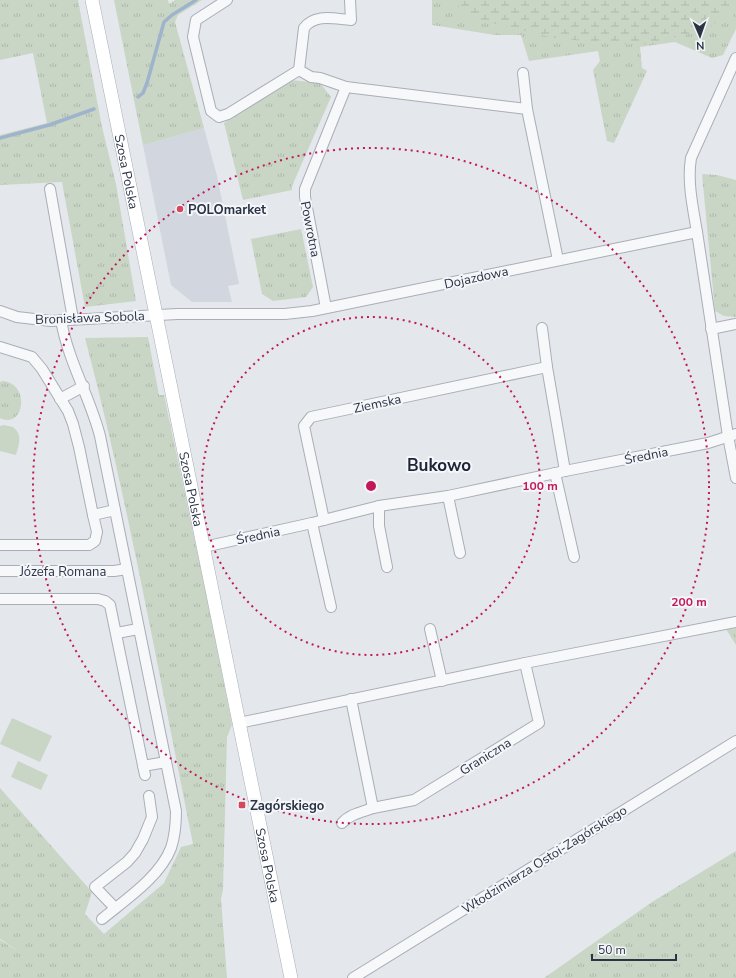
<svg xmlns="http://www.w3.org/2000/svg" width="736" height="978" viewBox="0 0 736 978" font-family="'Nunito Sans',sans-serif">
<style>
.built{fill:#d2d6de}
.grass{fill:url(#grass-tufts)}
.wetland{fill:url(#wetland-marsh)}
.garden{fill:#c9d6c5}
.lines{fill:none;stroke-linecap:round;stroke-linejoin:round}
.stream{stroke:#9fb4cc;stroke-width:3.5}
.street-casing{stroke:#a9aeb7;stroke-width:12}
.secondary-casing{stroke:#a9aeb7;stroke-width:14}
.street{stroke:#f7f8fa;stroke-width:10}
.secondary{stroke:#fff;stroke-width:13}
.ring{fill:none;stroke:#c2185b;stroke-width:2;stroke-dasharray:2 4}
.poi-dot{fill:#d1495b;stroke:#f4f6f9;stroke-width:1.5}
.labels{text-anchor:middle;stroke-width:4;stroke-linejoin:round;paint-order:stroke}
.street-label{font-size:13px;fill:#2b3445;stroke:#f4f6f9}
.poi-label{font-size:13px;font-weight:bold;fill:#2b3445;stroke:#f4f6f9;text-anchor:start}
.district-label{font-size:17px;font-weight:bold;fill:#1d2536;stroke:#f4f6f9}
.centre{fill:#c2185b;stroke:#f4f6f9;stroke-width:2}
.ring-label{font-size:12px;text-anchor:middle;font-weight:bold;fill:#c2185b;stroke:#f4f6f9;stroke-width:4;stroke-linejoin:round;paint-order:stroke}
</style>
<defs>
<pattern id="grass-tufts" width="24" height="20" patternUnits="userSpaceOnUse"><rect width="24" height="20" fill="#c9d6c5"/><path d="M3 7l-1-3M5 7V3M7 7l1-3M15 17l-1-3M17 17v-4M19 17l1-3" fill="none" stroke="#adb8ab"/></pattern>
<pattern id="wetland-marsh" width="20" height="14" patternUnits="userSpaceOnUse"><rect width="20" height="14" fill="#c9d6c5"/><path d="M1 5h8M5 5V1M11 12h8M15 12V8" fill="none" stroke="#adb8ab"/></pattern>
</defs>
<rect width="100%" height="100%" fill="#e4e7ec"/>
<polygon class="built" points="204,128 217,176 239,284 228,286 232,302 192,302 171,285 143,145"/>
<g class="grass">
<polygon points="0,0 78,0 102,127 116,184 136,301 85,307 62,182 0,185 0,135 47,123 33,53 0,60"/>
<polygon points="114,0 168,0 169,4 175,0 202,0 178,15 175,22 204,128 143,145"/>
<polygon points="432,0 736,0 736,29 723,55 712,58 675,42 640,47 642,68 647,71 614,143 607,141 593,70 600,61 598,51 529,61 521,35 495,35 432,25"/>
<polygon points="290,80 320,83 331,97 292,186 292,190 243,200 224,123"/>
<polygon points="702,174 717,175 736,180 736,317 724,316 715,311"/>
<polygon points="301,229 313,287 306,297 273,301 262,294 251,239"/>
<path d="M 148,337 L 159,395 L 164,395 L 212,622 L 232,725 L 227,737 L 223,890 L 221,899 L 227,978 L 0,978 L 0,940 L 20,952 L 0,939 L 0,788 L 92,892 L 85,914 L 104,934 L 164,883 L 181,847 L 193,844 C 159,675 129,505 85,338 Z"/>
<path d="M 3,381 C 31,384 24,430 0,418 L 0,382 Z"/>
<polygon points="736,628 736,645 726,629"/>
<polygon points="736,851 736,978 544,978 652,902"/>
</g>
<polygon class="wetland" points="453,0 736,0 736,2 709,29 643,45 559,39 470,18"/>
<g class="garden">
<path d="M 4,425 L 13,427 C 23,435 19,444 16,455 L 0,451 L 0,426 Z"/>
<polygon points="12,718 52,736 40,762 0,744"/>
<polygon points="18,761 48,775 41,790 11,777"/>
</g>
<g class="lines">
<g class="stream">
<polyline points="138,97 143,93 147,83 164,22 172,15 196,0"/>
<polyline points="0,138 49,125 94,109"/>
</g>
<defs>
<g id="street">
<polyline points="227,0 196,20 193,37 211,111 219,117 228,114 299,70"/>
<polyline points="523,73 527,109"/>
<path d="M 346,87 L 320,78 L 311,77 L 299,70 L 304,28 C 315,13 335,19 351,20 L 350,0"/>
<polyline points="50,189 73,319"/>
<path d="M 697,232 C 693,208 687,182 691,158 L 736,58"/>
<polyline points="326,308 305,197 305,189 346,87 527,109 558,260"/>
<polyline points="0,311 17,317 51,321 177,314 285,314 312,311 697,232 728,436 736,478"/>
<path d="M 61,320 C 68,361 90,397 100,436 L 176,811 C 176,824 175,836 171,848 C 160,877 125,900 102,919"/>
<polyline points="542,328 547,367"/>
<polyline points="711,329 736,324"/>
<polyline points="0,347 32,357 42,369 68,411 73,424 79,447 93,515"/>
<polyline points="60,399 84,386"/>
<polyline points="555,473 574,557"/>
<polyline points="448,496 460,553"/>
<polyline points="379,506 379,526 387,567"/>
<polyline points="324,520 304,426 311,417 547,367 565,471"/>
<polyline points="312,523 331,607"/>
<polyline points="0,545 89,545 95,541 97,532 93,515 115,510"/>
<polyline points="204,547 312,523 379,506 448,496 565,471 708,443 736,434"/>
<polyline points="0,571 114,571 127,569"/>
<polyline points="0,599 98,599 105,601 110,605 145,775"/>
<polyline points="430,629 442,681"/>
<polyline points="117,633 138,629"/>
<polyline points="351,699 373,808 414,800 539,723 525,663"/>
<polyline points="239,723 525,663 736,622"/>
<polyline points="143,766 166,762"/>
<path d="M 342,823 C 350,814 362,812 373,808"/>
<polyline points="115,908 95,887 127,862 135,853 143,839 152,817 149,796"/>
<polyline points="353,978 736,741"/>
</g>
<g id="secondary">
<path id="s1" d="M 92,0 L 291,978"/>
</g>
</defs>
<use href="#street" class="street-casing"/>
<use href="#secondary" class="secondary-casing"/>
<use href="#street" class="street"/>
<use href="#secondary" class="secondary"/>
</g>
<g class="ring">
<circle cx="371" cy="486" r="169"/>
<circle cx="371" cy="486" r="338"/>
</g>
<g class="poi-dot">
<circle cx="180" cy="209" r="4"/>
<rect x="238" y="801" width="8" height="8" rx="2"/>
</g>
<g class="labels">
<g class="street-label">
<text dy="5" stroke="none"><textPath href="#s1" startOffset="175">Szosa Polska</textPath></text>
<text transform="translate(311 229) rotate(79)" y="5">Powrotna</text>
<text transform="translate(476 277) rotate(-12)" y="5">Dojazdowa</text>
<text transform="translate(90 317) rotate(-2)" y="5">Bronisława Sobola</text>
<text transform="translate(377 403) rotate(-12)" y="5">Ziemska</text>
<text transform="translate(646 455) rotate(-11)" y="5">Średnia</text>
<text dy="5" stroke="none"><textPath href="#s1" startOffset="499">Szosa Polska</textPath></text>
<text transform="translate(258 535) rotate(-12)" y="5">Średnia</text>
<text x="63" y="576">Józefa Romana</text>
<text transform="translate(485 756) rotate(-32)" y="5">Graniczna</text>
<text transform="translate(544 859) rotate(-32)" y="5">Włodzimierza Ostoi-Zagórskiego</text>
<text dy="5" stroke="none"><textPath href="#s1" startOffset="883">Szosa Polska</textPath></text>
</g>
<g class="poi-label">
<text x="188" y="214">POLOmarket</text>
<text x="250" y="810">Zagórskiego</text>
</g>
<g class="district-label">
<text x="439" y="471">Bukowo</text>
</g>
</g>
<circle cx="371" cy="486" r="6" class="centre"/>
<g class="ring-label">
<text x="540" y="490">100 m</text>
<text x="689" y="606">200 m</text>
</g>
<g transform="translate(700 36) rotate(178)" stroke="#f4f6f9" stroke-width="3" paint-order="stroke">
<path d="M0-3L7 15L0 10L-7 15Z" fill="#2b3445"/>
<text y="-6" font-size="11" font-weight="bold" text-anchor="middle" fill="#2b3445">N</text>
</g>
<path d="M592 954v6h84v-6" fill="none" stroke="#2b3445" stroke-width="2"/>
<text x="598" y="954" font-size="12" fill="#2b3445" stroke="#f4f6f9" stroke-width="3" paint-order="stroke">50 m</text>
</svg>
